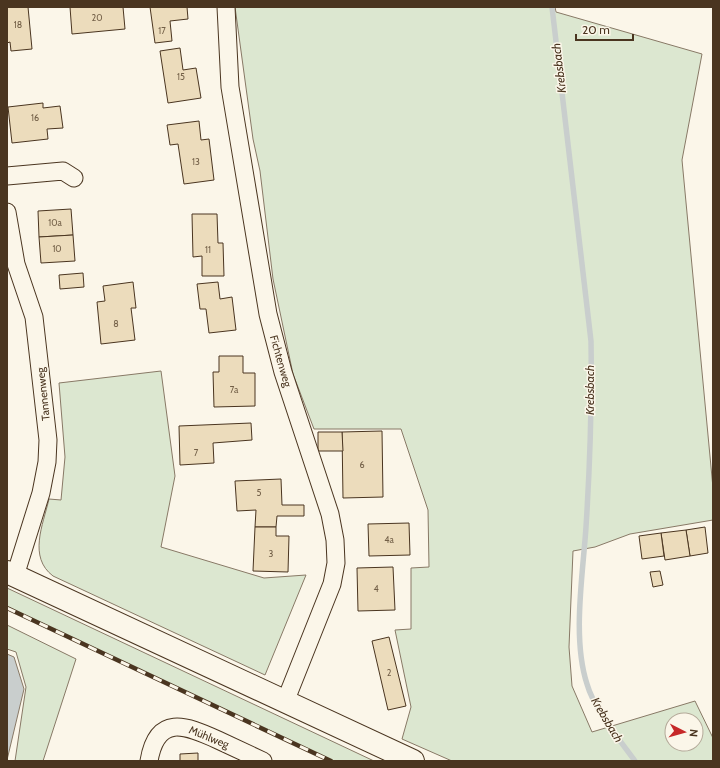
<svg xmlns="http://www.w3.org/2000/svg" width="720" height="768" viewBox="0 0 720 768" font-family="Cabin,sans-serif">
<style>
.green{fill:#dce7d0;stroke:#887966;fill-rule:evenodd}
.water{fill:#c9cecd;stroke:#887966}
.lines{fill:none;stroke-linecap:round;stroke-linejoin:round}
.stream{stroke:#c9cecd;stroke-width:5.5}
.building{fill:#ecdcbc;stroke:#4a3520}
.street-casing{stroke:#4a3520;stroke-width:19}
.secondary-casing{stroke:#4a3520;stroke-width:24}
.street{stroke:#fbf6e9;stroke-width:17}
.secondary{stroke:#fbf6e9;stroke-width:22}
.rail-casing{stroke:#4a3520;stroke-width:4.5}
.rail{stroke:#fbf6e9;stroke-width:3;stroke-dasharray:9;stroke-linecap:butt}
.labels{text-anchor:middle;stroke-width:3;stroke-linejoin:round;paint-order:stroke}
.number-label{font-size:9px;fill:#725f47}
.street-label{font-size:11px;fill:#4a3520;stroke:#fbf6e9}
.water-label{font-size:12px;font-style:italic;fill:#4a3520;stroke:#fbf6e9}
</style>
<rect width="100%" height="100%" fill="#fbf6e9"/>
<g class="green">
<path d="M 235,7 L 555,7 L 556,12 L 702,54 L 682,160 L 713,488 L 713,520 L 630,534 L 595,547 L 573,551 L 569,647 L 572,686 L 592,732 L 695,701 L 713,738 L 713,761 L 452,761 L 402,739 L 411,707 L 395,630 L 411,629 L 411,568 L 429,567 L 428,510 L 401,429 L 314,429 L 293,374 L 273,279 L 260,171 L 253,139 ZM 672,720 L 696,720 L 696,744 L 672,744 Z"/>
<path d="M 161,371 L 175,476 L 161,547 L 264,578 L 306,575 L 265,675 L 53,576 C 28,557 43,525 49,499 L 61,500 L 65,457 L 59,383 Z"/>
<polygon points="7,588 374,761 331,761 7,608"/>
<polygon points="7,625 76,659 43,761 15,761 26,687 16,652 7,649"/>
</g>
<polygon class="water" points="7,654 14,657 24,689 7,760"/>
<g class="lines">
<path class="stream" d="M 552,7 L 591,341 C 592,403 590,465 586,527 C 583,574 572,638 587,684 C 594,709 619,739 635,761"/>
</g>
<g class="building">
<polygon points="7,7 28,7 32,49 11,51 10,42 7,43"/>
<polygon points="70,7 123,7 125,29 72,34"/>
<polygon points="150,7 187,7 188,19 170,21 172,41 155,43"/>
<polygon points="180,48 183,70 196,68 201,98 168,103 160,51"/>
<polygon points="43,103 43,108 60,106 63,128 47,129 48,139 12,143 8,107"/>
<polygon points="199,121 201,140 209,139 214,180 184,184 178,144 170,145 167,125"/>
<polygon points="71,209 73,235 39,237 38,211"/>
<polygon points="192,214 217,214 218,243 223,243 224,276 202,276 202,256 193,257"/>
<polygon points="73,235 75,261 41,263 39,237"/>
<polygon points="83,273 84,287 60,289 59,275"/>
<polygon points="133,282 136,308 131,308 135,340 101,344 97,302 105,301 103,286"/>
<polygon points="218,282 220,299 232,297 236,330 209,333 206,309 200,309 197,284"/>
<polygon points="219,356 243,356 243,373 255,373 255,406 214,407 213,372 219,372"/>
<polygon points="251,423 252,440 213,443 214,463 180,465 179,426"/>
<polygon points="382,431 383,497 343,498 342,432"/>
<polygon points="318,432 342,432 343,451 318,451"/>
<polygon points="281,479 282,505 304,505 304,516 277,516 276,527 255,527 256,510 237,511 235,481"/>
<polygon points="409,523 410,555 369,556 368,524"/>
<polygon points="255,527 276,527 276,536 289,536 288,572 253,571"/>
<polygon points="705,527 708,553 690,556 686,530"/>
<polygon points="686,530 690,556 665,560 661,533"/>
<polygon points="661,533 664,556 642,559 639,536"/>
<polygon points="393,567 395,610 358,611 357,568"/>
<polygon points="660,571 663,585 653,587 650,572"/>
<polygon points="389,637 406,706 388,710 372,641"/>
<polygon points="198,753 198,761 180,761 180,754"/>
</g>
<g class="lines">
<defs>
<g id="street">
<polyline points="226,7 230,87 268,314 283,372 330,514 335,540 336,563 332,584 285,702"/>
<polyline points="7,176 63,171 74,178"/>
<polyline points="7,212 16,264 34,317 48,440 47,462 41,493 15,576"/>
<path d="M 149,761 C 157,714 185,725 218,740 C 233,747 248,754 263,761"/>
</g>
<polyline id="secondary" points="7,572 413,761"/>
</defs>
<use href="#street" class="street-casing"/>
<use href="#secondary" class="secondary-casing"/>
<use href="#street" class="street"/>
<use href="#secondary" class="secondary"/>
<defs>
<polyline id="rail" points="7,608 331,761"/>
</defs>
<use href="#rail" class="rail-casing"/>
<use href="#rail" class="rail"/>
</g>
<g class="labels">
<g class="number-label">
<text x="97" y="21">20</text>
<text x="18" y="28">18</text>
<text x="162" y="34">17</text>
<text x="181" y="80">15</text>
<text x="35" y="121">16</text>
<text x="196" y="165">13</text>
<text x="55" y="226">10a</text>
<text x="57" y="252">10</text>
<text x="208" y="253">11</text>
<text x="116" y="327">8</text>
<text x="234" y="393">7a</text>
<text x="196" y="456">7</text>
<text x="362" y="468">6</text>
<text x="259" y="496">5</text>
<text x="389" y="543">4a</text>
<text x="271" y="557">3</text>
<text x="376" y="592">4</text>
<text x="389" y="676">2</text>
</g>
<g class="street-label">
<text transform="translate(281 361) rotate(74)" y="4">Fichtenweg</text>
<text transform="translate(43 394) rotate(-96)" y="4">Tannenweg</text>
<text transform="translate(209 737) rotate(22)" y="4">Mühlweg</text>
</g>
<g class="water-label">
<text transform="translate(559 68) rotate(-97)" y="4">Krebsbach</text>
<text transform="translate(590 390) rotate(-90)" y="4">Krebsbach</text>
<text transform="translate(607 720) rotate(59)" y="4">Krebsbach</text>
</g>
</g>
<rect width="720" height="768" fill="none" stroke="#4a3520" stroke-width="16"/>
<g transform="translate(684 732) rotate(96)"><circle r="19" fill="#fbf6e9" stroke="#b4a999"/>
<path d="M0-3L7 15L0 10L-7 15Z" fill="#c62828"/>
<text y="-6" font-size="11" font-weight="bold" text-anchor="middle" fill="#4a3520">N</text>
</g>
<path d="M576 34v6h57v-6" fill="none" stroke="#4a3520" stroke-width="2"/>
<text x="582" y="34" font-size="12" fill="#4a3520" stroke="#fbf6e9" stroke-width="3" paint-order="stroke">20 m</text>
</svg>
